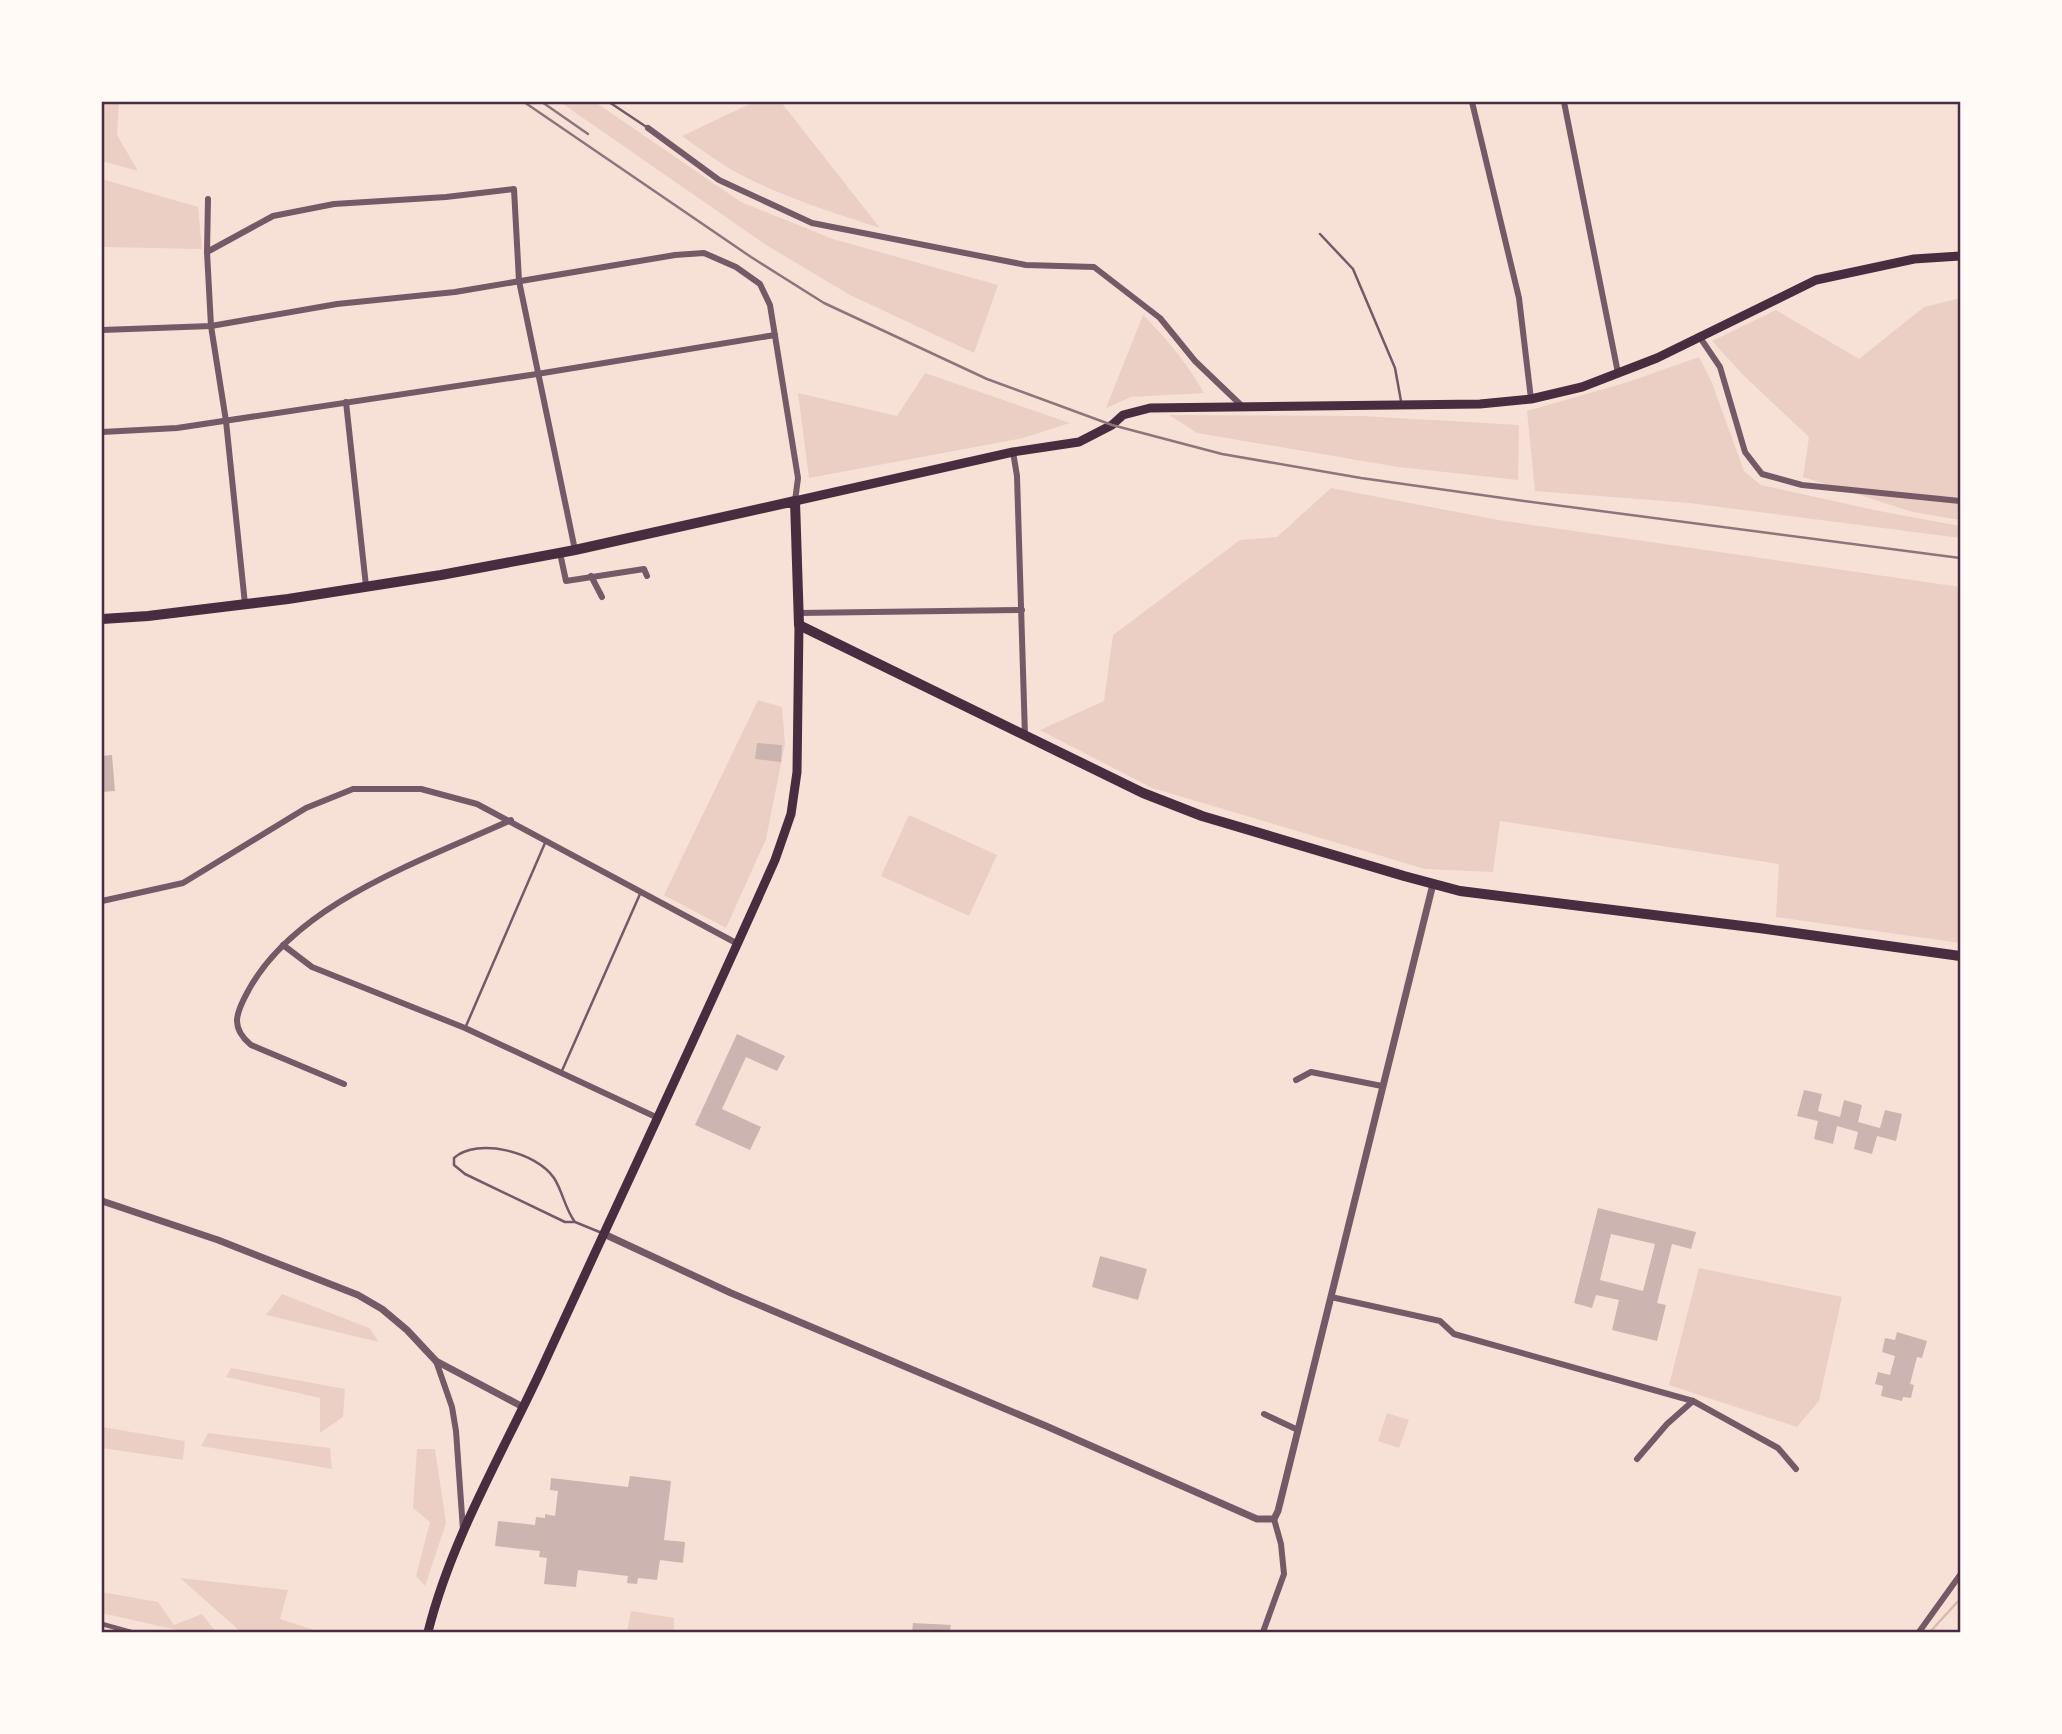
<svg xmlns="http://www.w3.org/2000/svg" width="2062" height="1734" viewBox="0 0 2062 1734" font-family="'Golos Text',sans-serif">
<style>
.green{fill:#ebcfc5}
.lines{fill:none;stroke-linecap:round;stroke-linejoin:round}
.stream{stroke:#dcb8b0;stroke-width:2.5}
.building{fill:#ccb4b1;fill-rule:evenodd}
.service{stroke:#755966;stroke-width:2.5}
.pedestrian{stroke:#755966;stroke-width:4.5}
.minor{stroke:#755966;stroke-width:6}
.tertiary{stroke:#755966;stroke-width:7}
.secondary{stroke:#4a2c40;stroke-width:9}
.primary{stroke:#4a2c40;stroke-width:10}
.rail{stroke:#8f747c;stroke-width:2.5}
.neatline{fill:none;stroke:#4a2c40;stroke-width:2.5}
</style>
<rect width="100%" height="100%" fill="#f7e1d7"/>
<g class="green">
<polygon points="102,102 119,102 117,135 138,171 102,161"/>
<polygon points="560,102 595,102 741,202 833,239 998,285 974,353 850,295 766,245"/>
<path d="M 754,102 L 781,102 L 880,228 C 830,212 779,196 732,170 C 715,160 699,148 682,136 Z"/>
<polygon points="102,179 198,207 202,249 102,247"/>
<polygon points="1960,298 1960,520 1913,512 1803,477 1809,437 1744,376 1712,341 1776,310 1859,359 1924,307"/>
<path d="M 1143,315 C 1167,339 1187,363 1204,393 L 1131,397 L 1106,408 Z"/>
<polygon points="1699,357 1712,383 1744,471 1761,485 1879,511 1960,526 1960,538 1689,503 1535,491 1527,411 1628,382"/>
<polygon points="925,373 1070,423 1023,438 809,478 798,393 897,416"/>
<polygon points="1169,415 1363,416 1519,425 1518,480 1398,467 1197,433"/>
<polygon points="1331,488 1499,520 1960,587 1960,943 1776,917 1779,864 1500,821 1493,872 1425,869 1152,788 1040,730 1104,701 1113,635 1240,540 1277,537"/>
<polygon points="758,700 782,707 785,744 766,839 726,928 664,895"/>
<polygon points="909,815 997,855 969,916 881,876"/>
<polygon points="1699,1268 1842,1297 1819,1401 1797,1427 1669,1385"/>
<polygon points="282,1294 369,1328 379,1342 266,1315"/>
<polygon points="231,1368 345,1389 343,1417 320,1433 320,1398 226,1377"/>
<polygon points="1387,1413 1409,1420 1399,1448 1378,1441"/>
<polygon points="102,1427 185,1441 183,1460 102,1448"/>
<polygon points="208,1433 330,1448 332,1469 201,1446"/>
<polygon points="417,1449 435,1449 446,1523 425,1586 416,1576 430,1522 413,1508"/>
<polygon points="180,1578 288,1590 280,1619 320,1632 241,1632"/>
<polygon points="102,1592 158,1602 174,1625 202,1614 216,1632 186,1632 102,1613"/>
<polygon points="631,1611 674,1618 674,1632 627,1632"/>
</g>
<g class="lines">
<polyline class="stream" points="1930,1632 1960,1599"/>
</g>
<g class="building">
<polygon points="757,743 782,745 781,762 755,759"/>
<polygon points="112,755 115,791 102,792 102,756"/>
<polygon points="737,1034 785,1056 777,1071 746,1057 722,1109 761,1127 750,1150 695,1125"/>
<polygon points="1804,1090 1822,1094 1818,1111 1840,1117 1844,1100 1862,1105 1858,1122 1880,1128 1885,1110 1902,1114 1896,1141 1877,1136 1872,1154 1854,1149 1858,1132 1837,1126 1833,1144 1814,1139 1818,1121 1797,1116"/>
<path d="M 1598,1208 L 1696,1232 L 1691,1249 L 1672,1244 L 1657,1303 L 1666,1305 L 1657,1341 L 1612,1330 L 1619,1300 L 1596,1295 L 1592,1308 L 1574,1303 ZM 1611,1234 L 1655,1244 L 1643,1291 L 1600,1280 Z"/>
<polygon points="1100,1256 1147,1269 1138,1300 1092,1287"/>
<polygon points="1897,1332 1927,1341 1922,1358 1917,1357 1910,1384 1914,1385 1911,1398 1903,1397 1902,1401 1881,1396 1883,1386 1875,1384 1878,1372 1890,1375 1895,1356 1882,1352 1885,1338 1895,1340"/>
<polygon points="630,1476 671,1481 664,1540 685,1542 683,1563 660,1560 657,1580 638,1578 637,1584 627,1583 628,1576 578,1570 576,1587 544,1584 547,1558 539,1557 540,1551 495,1546 498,1521 535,1525 536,1517 545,1518 545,1514 555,1516 558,1491 550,1490 551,1478 628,1487"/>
<polygon points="913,1623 951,1625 950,1632 912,1632"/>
</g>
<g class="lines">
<g class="service">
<polyline points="609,102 648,128"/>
<polyline points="1320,234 1353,269 1395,368 1401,401"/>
<polyline points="466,1026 545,843"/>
<polyline points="561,1073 640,894"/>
<path d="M 575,1222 C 565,1209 563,1192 554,1178 C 536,1152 478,1137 454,1158 L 454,1165 L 465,1174 L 565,1222 L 575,1222 L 602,1233"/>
</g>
<polyline class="pedestrian" points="102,1624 131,1632"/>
<g class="minor">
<polyline points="1472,102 1519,298 1531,399"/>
<polyline points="1564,102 1618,373"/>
<polyline points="648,128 719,180 812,223 1026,265 1094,267 1160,318 1195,361 1243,407"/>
<polyline points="208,199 207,252 211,326 226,421 245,604"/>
<polyline points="207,252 273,216 334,204 446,197 514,189 519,281 575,550"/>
<polyline points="102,330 211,326 337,304 455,292 675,255 704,253 736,267 760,284 770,305 798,478 795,501"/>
<polyline points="1699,336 1720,367 1745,452 1762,474 1802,485 1960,501"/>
<polyline points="346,402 366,586"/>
<polyline points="102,432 177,428 537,374 775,335"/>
<polyline points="1013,452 1017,476 1025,736"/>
<polyline points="560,553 566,581 644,569 647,576"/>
<polyline points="591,576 602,597"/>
<polyline points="799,613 1022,610"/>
<polyline points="102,901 183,883 306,808 353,789 421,789 477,804 738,944"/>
<polyline points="283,945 312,967 465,1028 658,1118"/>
<polyline points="1296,1080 1311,1072 1382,1086"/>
<path d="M 344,1084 L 251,1045 C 231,1028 235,1015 247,993 C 294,903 422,861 511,820"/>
<polyline points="1331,1297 1440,1321 1454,1334 1693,1401 1778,1448 1796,1469"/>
<polyline points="436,1361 452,1407 456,1431 463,1530"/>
<polyline points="1264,1414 1298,1430"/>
<polyline points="1637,1459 1667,1424 1693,1401"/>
<polyline points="1263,1632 1284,1574 1281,1544 1274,1519"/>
<polyline points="1919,1632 1960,1575"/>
</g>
<g class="tertiary">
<polyline points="102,1201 218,1240 358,1295 382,1309 407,1330 436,1361 523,1407"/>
<polyline points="604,1234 731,1293 1046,1426 1257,1519 1274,1519 1278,1511 1433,884"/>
</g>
<g class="secondary">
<polyline points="795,501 1013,452 1079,442 1112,425 1123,415 1150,408 1480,404 1531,399 1582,387 1657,358 1816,280 1914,259 1960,256"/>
<path d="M 428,1632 C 451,1540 501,1456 541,1370 C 619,1200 699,1031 775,860 L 791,814 L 797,772 L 799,625"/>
</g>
<polyline class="primary" points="102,619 148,616 288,599 441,575 575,550 795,501 799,625 1143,793 1202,816 1404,876 1460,891 1759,928 1960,956"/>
<g class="rail">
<polyline points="524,102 751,257 824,303 987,379 1112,425 1222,454 1361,478 1524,501 1960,558"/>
<polyline points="542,102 588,134"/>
</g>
</g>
<rect width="2062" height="1734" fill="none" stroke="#fffaf5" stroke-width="206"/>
<rect x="103" y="103" width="1856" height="1528" class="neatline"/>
</svg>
